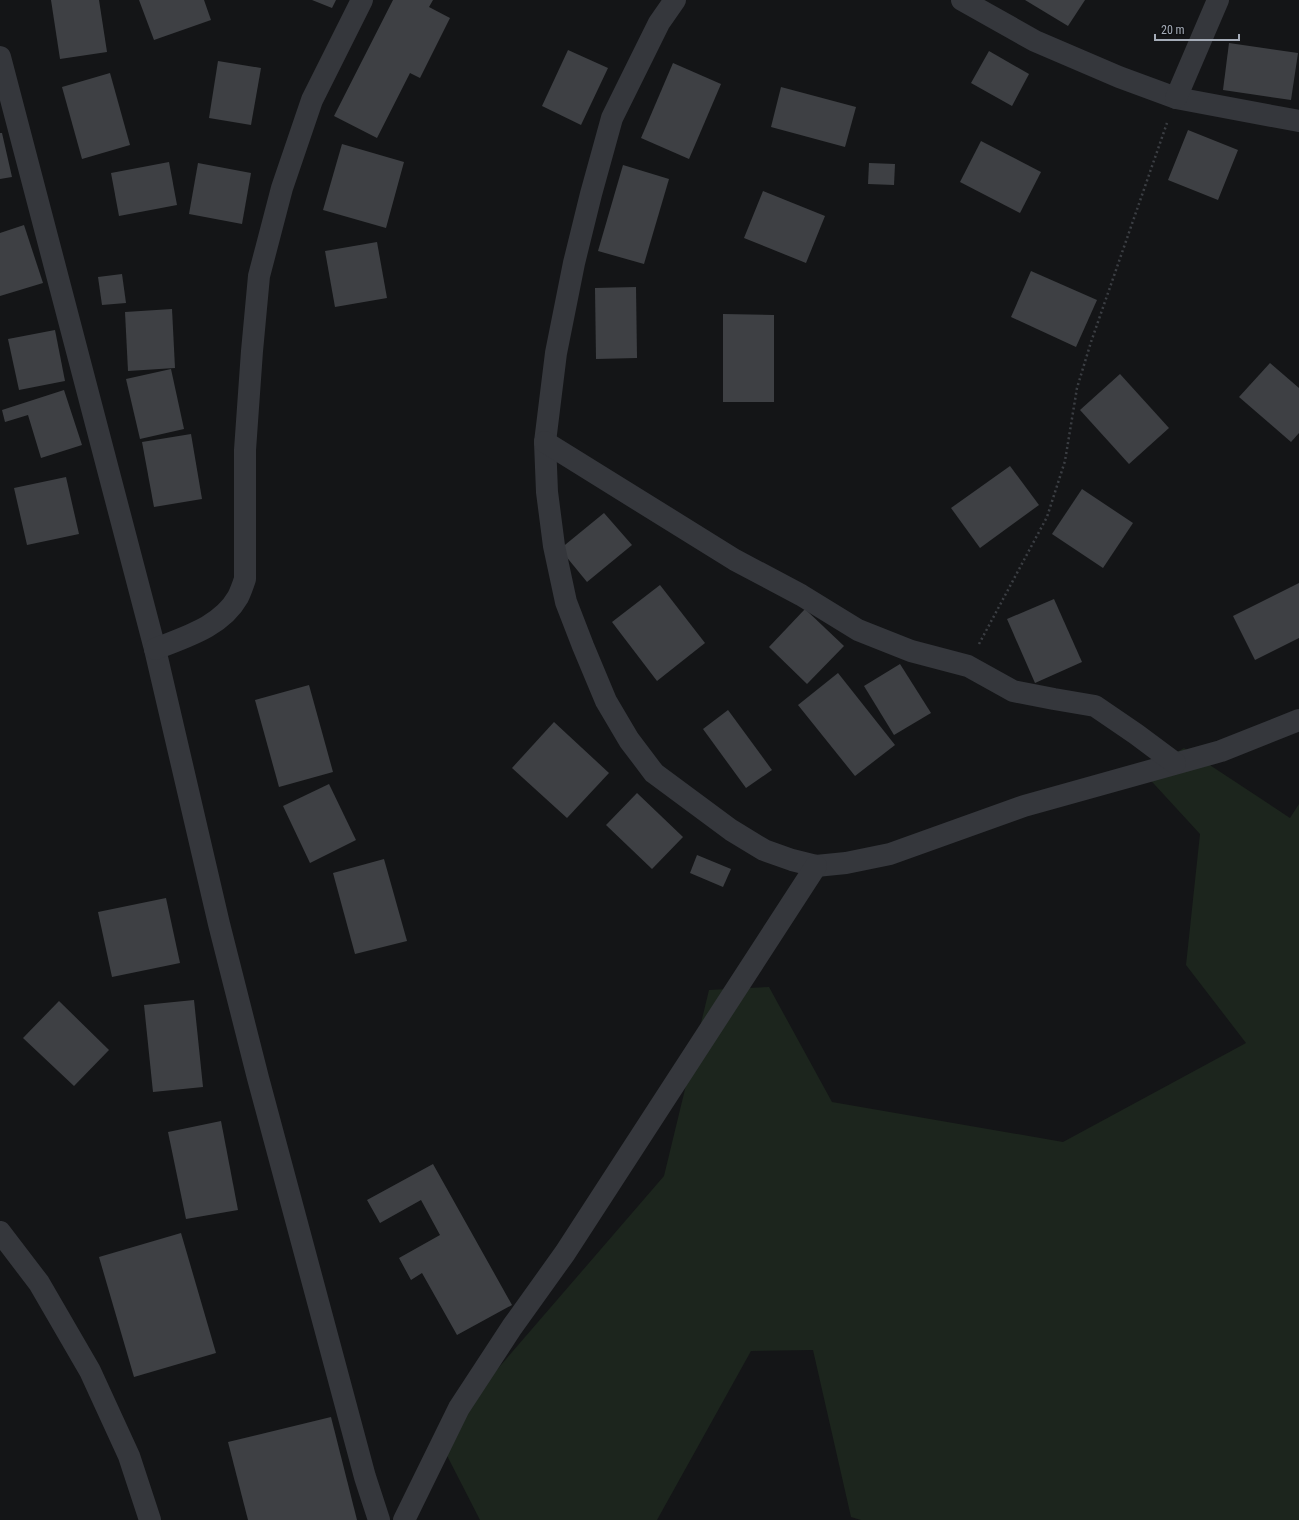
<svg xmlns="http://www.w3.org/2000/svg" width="1299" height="1520" viewBox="0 0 1299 1520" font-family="'Roboto Condensed',sans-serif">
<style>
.green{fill:#1c251d}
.building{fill:#3e4044}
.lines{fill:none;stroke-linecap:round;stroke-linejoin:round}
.path{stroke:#3b3e43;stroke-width:2.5;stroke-dasharray:2 3;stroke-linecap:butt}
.minor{stroke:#35373c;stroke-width:22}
</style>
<rect width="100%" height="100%" fill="#141517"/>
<polygon class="green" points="1184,748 1290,818 1299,804 1299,1520 861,1520 851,1517 813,1350 751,1351 657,1520 480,1520 438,1438 664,1176 709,990 769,987 832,1102 1063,1142 1246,1043 1186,965 1200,834 1143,772"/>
<g class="building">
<polygon points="51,0 99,0 107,52 60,59"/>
<polygon points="139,0 204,0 211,20 154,40"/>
<polygon points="312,0 336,0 332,8"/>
<polygon points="393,0 433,0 429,7 450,18 420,78 410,73 377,138 334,116"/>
<polygon points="1025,0 1085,0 1068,26"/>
<polygon points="1229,43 1298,53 1291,100 1223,90"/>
<polygon points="568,50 608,68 581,125 542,106"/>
<polygon points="989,51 1029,74 1012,106 971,83"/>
<polygon points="218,61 261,68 251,125 209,118"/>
<polygon points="673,63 721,84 689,159 641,138"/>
<polygon points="110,73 130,145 82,159 62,87"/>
<polygon points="781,87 856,107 845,147 771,127"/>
<polygon points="1188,130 1238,150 1218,200 1168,180"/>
<polygon points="0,133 2,133 12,177 0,179"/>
<polygon points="981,141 1041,172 1020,213 960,182"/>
<polygon points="342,144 404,162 386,228 323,210"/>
<polygon points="169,162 177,205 119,216 111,173"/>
<polygon points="198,163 251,173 242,224 189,214"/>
<polygon points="869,163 895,164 894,185 868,184"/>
<polygon points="623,165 669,179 644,264 598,251"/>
<polygon points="763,191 825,216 806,263 744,238"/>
<polygon points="24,225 43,283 0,296 0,233"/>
<polygon points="377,242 387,298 335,307 325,251"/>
<polygon points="1031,271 1097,300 1076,347 1011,317"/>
<polygon points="122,274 126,303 102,305 98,277"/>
<polygon points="636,287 637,358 596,359 595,288"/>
<polygon points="172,309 175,368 128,371 125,312"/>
<polygon points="723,314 774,315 774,402 723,402"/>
<polygon points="55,330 65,381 19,390 8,339"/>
<polygon points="1270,363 1299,388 1299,433 1291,442 1239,397"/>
<polygon points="171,369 184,429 140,439 126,379"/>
<polygon points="1120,374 1169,428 1129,464 1080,410"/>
<polygon points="64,390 82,445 41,458 28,415 5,422 2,410"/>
<polygon points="191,434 202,499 154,507 142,442"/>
<polygon points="1010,466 1039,505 980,548 951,508"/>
<polygon points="66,477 79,534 27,545 14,488"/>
<polygon points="1082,489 1133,523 1103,568 1052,534"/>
<polygon points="604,513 632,545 587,582 560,549"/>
<polygon points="1299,583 1299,638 1255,660 1233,616"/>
<polygon points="660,585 705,643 657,681 612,622"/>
<polygon points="1054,599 1082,662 1035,683 1007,619"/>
<polygon points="805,609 844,646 807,684 769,647"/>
<polygon points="900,664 931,713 894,735 864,686"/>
<polygon points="838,673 895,745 855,776 798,705"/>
<polygon points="309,685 333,772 279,787 255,700"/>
<polygon points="728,710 772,770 746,788 703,729"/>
<polygon points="554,722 609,773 567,818 512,768"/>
<polygon points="329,784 356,840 310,863 283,806"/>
<polygon points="637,793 683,837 652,869 606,825"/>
<polygon points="697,855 731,869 723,887 690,873"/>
<polygon points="384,859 407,941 355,954 333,873"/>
<polygon points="166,898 180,963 112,977 98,912"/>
<polygon points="194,1000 203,1087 153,1092 144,1005"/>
<polygon points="59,1001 109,1050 74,1086 23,1038"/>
<polygon points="221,1121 238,1210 186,1219 168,1132"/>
<polygon points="433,1164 512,1305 457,1335 422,1273 411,1280 399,1258 440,1235 421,1200 380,1223 367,1200"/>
<polygon points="181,1233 216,1353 134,1377 99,1257"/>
<polygon points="331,1417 357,1520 248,1520 228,1442"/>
</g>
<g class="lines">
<polyline class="path" points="979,644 1047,517 1065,461 1077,388 1091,342 1167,123"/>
<g class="minor">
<polyline points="675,0 659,23 612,118 591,194 574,263 556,353 545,442 547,492 554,546 566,602 583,646 606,701 629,740 654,773 731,830 764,850 792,860 816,866 846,863 890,854 1024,806 1221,751 1299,720"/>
<polyline points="962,0 1035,41 1119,77 1176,98 1299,121"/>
<polyline points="0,57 155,649 219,924 258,1078 365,1477 379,1520"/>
<polyline points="1176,98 1218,0"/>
<polyline points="545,442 735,560 801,595 858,630 911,651 968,666 1013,691 1054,699 1095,706 1136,734 1175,763"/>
<path d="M 155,649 C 185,637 221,627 238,597 C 241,591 243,585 245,579 L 245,450 L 252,351 L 259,276 L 282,188 L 312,100 L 362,0"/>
<polyline points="0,1232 39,1283 90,1371 129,1456 150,1520"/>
<polyline points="404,1520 459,1408 512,1327 565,1253 816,866"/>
</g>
</g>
<path d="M1155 34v6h84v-6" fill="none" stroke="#a5acb8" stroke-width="2"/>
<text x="1161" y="34" font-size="12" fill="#a5acb8" stroke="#0f1012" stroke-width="3" paint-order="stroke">20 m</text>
</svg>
